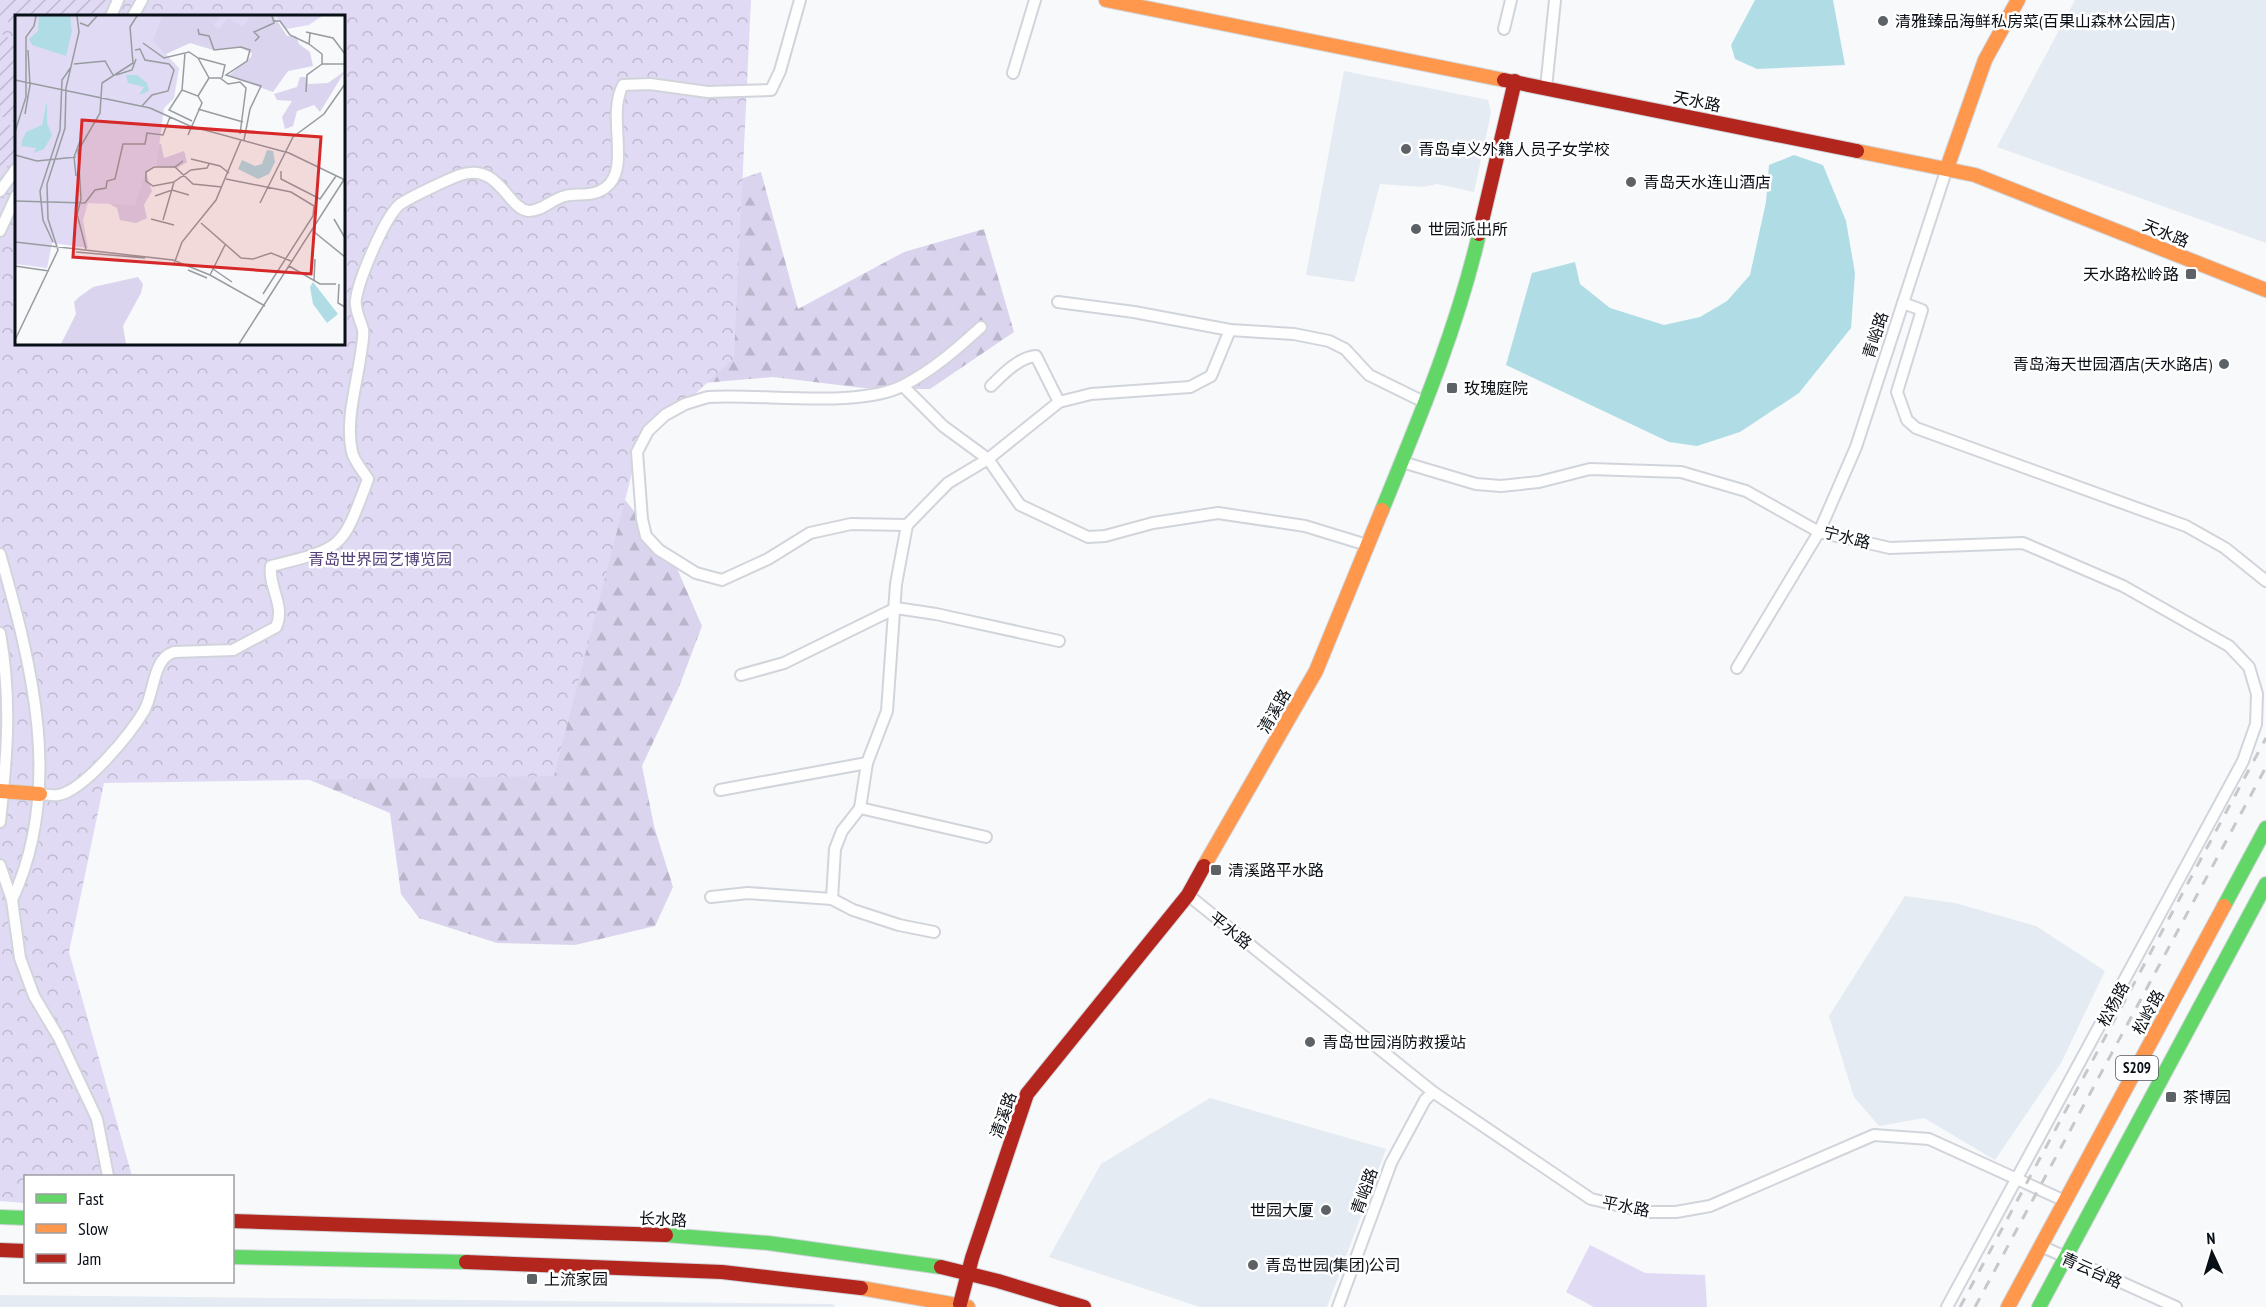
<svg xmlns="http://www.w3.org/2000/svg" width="2266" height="1307" viewBox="0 0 2266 1307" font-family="'PT Sans Narrow','Noto Sans SC',sans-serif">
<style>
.built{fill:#e5ebf2}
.forest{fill:url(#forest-firs)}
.park{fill:url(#park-crowns);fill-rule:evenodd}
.garden{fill:url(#garden-furrows)}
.pitch{fill:#e0daf4}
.water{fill:#b0dde5}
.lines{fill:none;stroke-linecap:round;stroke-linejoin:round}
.street-casing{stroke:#d1d5db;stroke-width:14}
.fast-casing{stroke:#d1d5db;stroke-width:16}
.slow-casing{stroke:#d1d5db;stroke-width:16}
.jam-casing{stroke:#d1d5db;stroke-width:16}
.street{stroke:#fefefe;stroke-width:10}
.fast{stroke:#63d668;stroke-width:14}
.slow{stroke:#ff974d;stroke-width:14}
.jam{stroke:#b3261e;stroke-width:14}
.rail{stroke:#c7c8c9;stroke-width:3;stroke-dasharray:10 10;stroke-linecap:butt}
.poi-dot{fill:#5d6267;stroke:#fff;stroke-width:2}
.labels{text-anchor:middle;stroke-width:5;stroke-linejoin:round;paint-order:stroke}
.shield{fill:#fff;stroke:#54585d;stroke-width:1.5}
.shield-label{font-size:15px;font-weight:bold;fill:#0a1017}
.poi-label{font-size:16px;fill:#0a1017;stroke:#fff;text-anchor:start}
.street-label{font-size:16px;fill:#0a1017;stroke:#fff}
.park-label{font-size:16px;fill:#513d77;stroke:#fff}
.inset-road{fill:none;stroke:#989ca0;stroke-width:1.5}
.view{fill:#d62828;fill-opacity:0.15;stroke:#d62828;stroke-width:3}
.inset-edge{fill:none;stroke:#0a1017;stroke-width:3}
</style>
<defs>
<pattern id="forest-firs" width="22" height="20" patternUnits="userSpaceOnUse" patternTransform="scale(1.5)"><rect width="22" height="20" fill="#dad4ee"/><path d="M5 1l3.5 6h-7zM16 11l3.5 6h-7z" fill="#bab5cb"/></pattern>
<pattern id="park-crowns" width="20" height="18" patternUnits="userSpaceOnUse" patternTransform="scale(1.5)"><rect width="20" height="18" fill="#e0daf4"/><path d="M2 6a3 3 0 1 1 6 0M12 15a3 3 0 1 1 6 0" fill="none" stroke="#bfbad0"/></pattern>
<pattern id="garden-furrows" width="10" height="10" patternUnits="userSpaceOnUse" patternTransform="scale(1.5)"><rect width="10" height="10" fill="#e0daf4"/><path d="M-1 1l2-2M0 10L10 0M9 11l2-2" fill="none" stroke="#bfbad0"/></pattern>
</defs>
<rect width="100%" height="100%" fill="#f7f9fb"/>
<g class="built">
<polygon points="2075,0 2266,0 2266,243 1997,147"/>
<polygon points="1344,71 1488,100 1491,113 1474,192 1437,184 1423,187 1380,184 1354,282 1306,275"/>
<polygon points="1905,896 1955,903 2036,926 2105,971 2061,1063 1995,1160 1924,1118 1879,1126 1854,1097 1829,1016"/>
<polygon points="1210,1098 1386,1149 1327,1307 1200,1307 1049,1257 1101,1164"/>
<polygon points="0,1295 833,1304 835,1307 0,1307"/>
</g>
<polygon class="forest" points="761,172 798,309 904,252 984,229 1014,332 930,389 872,389 773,377 668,386 611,483 672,557 702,626 679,687 642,766 654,826 673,887 655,926 575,945 497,943 419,918 401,894 390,813 254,757 344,344 669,203"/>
<path class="park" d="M 0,0 L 751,0 L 734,358 L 639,446 L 554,776 L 104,783 L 69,952 L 132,1176 L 26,1176 L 25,1203 L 0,1201 ZM 16,16 L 344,16 L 344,344 L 16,344 Z"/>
<g class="garden">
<polygon points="1,0 107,0 100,16 16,16 16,27 0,17"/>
<polygon points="0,33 16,42 16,123 0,115"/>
<polygon points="0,120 16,128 16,147 0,182"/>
</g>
<polygon class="pitch" points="1590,1245 1645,1273 1705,1275 1707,1307 1594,1307 1566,1292"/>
<g class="water">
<polygon points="1755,0 1833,0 1845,65 1757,69 1735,59 1731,45"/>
<polygon points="1794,155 1823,165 1846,221 1855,273 1851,328 1799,393 1740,432 1697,446 1669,442 1506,365 1532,273 1575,262 1580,284 1610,308 1664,325 1700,317 1727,301 1750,275 1766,202 1769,165"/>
</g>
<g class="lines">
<defs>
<g id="street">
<polyline points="111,16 118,0"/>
<polyline points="133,16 142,0"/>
<polyline points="1504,29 1511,0"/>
<polyline points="1013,73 1035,0"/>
<polyline points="1546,88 1555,0"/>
<polyline points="0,191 16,169"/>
<polyline points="0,231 16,196"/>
<polyline points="1058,302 1134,312 1230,330 1294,334 1329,341 1345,349 1369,375 1426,403"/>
<polyline points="1903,303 1922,310 1897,392 1907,420 1916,428 2186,526 2225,548 2266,581"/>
<polyline points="903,386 943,426 988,459 1020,505 1088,537 1105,536 1153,523 1218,513 1305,526 1367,545"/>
<path d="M 991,386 C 1002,375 1019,357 1036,356 L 1059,402"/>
<polyline points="1402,462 1476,484 1501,486 1539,482 1590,469 1681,472 1746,491 1819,532 1890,548 2023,543 2123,586 2229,646 2249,667 2257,694 2256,724 2243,761 1947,1307"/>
<path d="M 907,525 L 851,524 L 810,533 L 768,559 L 722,580 L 696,573 L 659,550 L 646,536 L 642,519 L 637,452 L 648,431 L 665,415 L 685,404 L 708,397 C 761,393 860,409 904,385 C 933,370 958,348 981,327"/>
<path d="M 0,554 C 32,665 64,789 12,900"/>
<path d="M 0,633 C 12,700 7,756 0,822"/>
<polyline points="1737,668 1819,532 1856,447 1947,168"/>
<polyline points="741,675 784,663 896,608 936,614 1059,641"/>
<polyline points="720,790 867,763"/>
<path d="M 40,794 C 45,794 53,796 58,795 C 84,791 131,733 144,711 C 155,692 152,659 174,652 L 233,650 L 276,627 C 286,606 268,587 271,566 C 344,548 342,549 368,479 C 363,471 354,461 352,452 C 345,421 357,383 361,353 C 362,345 364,337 363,330 C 361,321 354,309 356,299 C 359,279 384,219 399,205 C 408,198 449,179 460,175 C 499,162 507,208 528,211 C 541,212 552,199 565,196 C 579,193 593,197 605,188 C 632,169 606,117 623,85 L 650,84 L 708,92 L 771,90 L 780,71 L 800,0"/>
<polyline points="860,808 986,837"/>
<polyline points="0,865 12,900 20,958 34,996 59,1038 97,1119 108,1176"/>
<polyline points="1188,895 1433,1092 1591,1199 1647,1212 1676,1212 1710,1206 1874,1135 1929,1139 2065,1201"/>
<polyline points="711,897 748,893 832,899 853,910 899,925 934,932"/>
<polyline points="832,899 835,849 842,831 860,808 867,763 887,711 896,584 907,525 948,483 988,459 1059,402 1091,394 1190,387 1211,376 1230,330"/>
<polyline points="2041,1246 2176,1307"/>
<polyline points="1338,1307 1391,1163 1425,1100 1433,1092"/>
</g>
<g id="fast">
<path d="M 1382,510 C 1419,419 1457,329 1479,234"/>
<polyline points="2224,906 2266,828"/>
<polyline points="0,1217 26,1218"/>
<polyline points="666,1235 768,1243 941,1267"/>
<polyline points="232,1257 466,1262"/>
<polyline points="2039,1307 2266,884"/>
</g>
<g id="slow">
<polyline points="1106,0 1504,80"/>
<polyline points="1857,151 1975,175 2266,290"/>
<polyline points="1947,168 1985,60 2018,0"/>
<polyline points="0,791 40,794"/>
<polyline points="1204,866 1316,671 1382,510"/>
<polyline points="861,1288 968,1307"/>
<polyline points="2008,1307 2224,906"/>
</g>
<g id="jam">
<polyline points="1504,80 1857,151"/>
<polyline points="1479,234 1515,81"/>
<polyline points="232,1221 666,1235"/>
<polyline points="0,1250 26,1251"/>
<polyline points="466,1262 722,1272 861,1288"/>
<polyline points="941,1267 998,1281 1084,1307"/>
<polyline points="960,1304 972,1258 1027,1094 1188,895 1204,866"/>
</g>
</defs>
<use href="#street" class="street-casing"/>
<use href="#fast" class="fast-casing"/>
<use href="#slow" class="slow-casing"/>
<use href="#jam" class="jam-casing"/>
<use href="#street" class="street"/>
<use href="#fast" class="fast"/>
<use href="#slow" class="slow"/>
<use href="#jam" class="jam"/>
<g class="rail">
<polyline points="1960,1307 2266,738"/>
<polyline points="1975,1307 2266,767"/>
</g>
</g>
<g class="poi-dot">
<circle cx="1883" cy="21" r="6"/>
<circle cx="1406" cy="149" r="6"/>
<circle cx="1631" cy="182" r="6"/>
<circle cx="1416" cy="229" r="6"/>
<rect x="2185" y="268" width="12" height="12" rx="3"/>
<circle cx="2224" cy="364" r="6"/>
<rect x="1446" y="382" width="12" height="12" rx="3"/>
<rect x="1210" y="864" width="12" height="12" rx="3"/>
<circle cx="1310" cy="1042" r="6"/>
<rect x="2165" y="1091" width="12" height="12" rx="3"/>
<circle cx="1326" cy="1210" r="6"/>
<circle cx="1253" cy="1265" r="6"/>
<rect x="526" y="1273" width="12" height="12" rx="3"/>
</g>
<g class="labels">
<rect class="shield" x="2116" y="1056" width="42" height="24" rx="4.5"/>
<g class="shield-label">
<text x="2137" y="1073">S209</text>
</g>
<g class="poi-label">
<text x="1895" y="27">清雅臻品海鲜私房菜(百果山森林公园店)</text>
<text x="1418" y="155">青岛卓义外籍人员子女学校</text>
<text x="1643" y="188">青岛天水连山酒店</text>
<text x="1428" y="235">世园派出所</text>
<text x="2179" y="280" text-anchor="end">天水路松岭路</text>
<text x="2212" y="370" text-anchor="end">青岛海天世园酒店(天水路店)</text>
<text x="1464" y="394">玫瑰庭院</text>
<text x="1228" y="876">清溪路平水路</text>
<text x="1322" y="1048">青岛世园消防救援站</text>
<text x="2183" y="1103">茶博园</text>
<text x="1314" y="1216" text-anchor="end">世园大厦</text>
<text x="1265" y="1271">青岛世园(集团)公司</text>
<text x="544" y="1285">上流家园</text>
</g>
<g class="street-label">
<text transform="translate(1697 101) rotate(11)" y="6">天水路</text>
<text transform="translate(2166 233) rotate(22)" y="6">天水路</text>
<text transform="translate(1875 335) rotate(-72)" y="6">青峪路</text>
<text transform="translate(1847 537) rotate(14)" y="6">宁水路</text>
<text transform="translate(1274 711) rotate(-60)" y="6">清溪路</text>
<text transform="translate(1231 930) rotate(39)" y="6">平水路</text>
<text transform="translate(2113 1004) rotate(-62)" y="6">松杨路</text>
<text transform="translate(2148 1012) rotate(-62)" y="6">松岭路</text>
<text transform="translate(1003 1115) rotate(-70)" y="6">清溪路</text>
<text transform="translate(1364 1191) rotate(-70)" y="6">青峪路</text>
<text transform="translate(1626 1206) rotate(11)" y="6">平水路</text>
<text transform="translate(663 1219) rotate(3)" y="6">长水路</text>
<text transform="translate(2092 1270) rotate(24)" y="6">青云台路</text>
</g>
<g class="park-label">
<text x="380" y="565">青岛世界园艺博览园</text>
</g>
</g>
<g transform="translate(15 15)">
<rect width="330" height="330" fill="#f7f9fb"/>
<path d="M 129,1 L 259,1 L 272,21 L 281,21 L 284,29 L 295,37 L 298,51 L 273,56 L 258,77 L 213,61 L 236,42 L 237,38 L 223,32 L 198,35 L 175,28 L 136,46 ZM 330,56 L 305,97 L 299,90 L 282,96 L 278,111 L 270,114 L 267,102 L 277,86 L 262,85 L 259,79 L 282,72 L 285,62 L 292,62 L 293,69 L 313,68 ZM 146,129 L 149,143 L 169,136 L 172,147 L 162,153 L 135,150 L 130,155 L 137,176 L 129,190 L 132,203 L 121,208 L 105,205 L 102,193 L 89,186 L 133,132 ZM 123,262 L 128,269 L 126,278 L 108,311 L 111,329 L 46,329 L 61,299 L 59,287 L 64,282 L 78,272 Z" fill="#dad4ee"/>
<path d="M 206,1 L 224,1 L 235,3 L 228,12 L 213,3 L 204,14 L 198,10 Z" fill="#e0daf4"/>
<path d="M 0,1 L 147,1 L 138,26 L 164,53 L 159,83 L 149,93 L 142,148 L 131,156 L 120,190 L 73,188 L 68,205 L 73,233 L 37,228 L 32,253 L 0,249 ZM 260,1 L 307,1 L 294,10 L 271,14 Z" fill="#e0daf4"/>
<path d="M 53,97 L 60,98 L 60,106 L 57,118 L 48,125 ZM 55,122 L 62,130 L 58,140 L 42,142 L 48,126 Z" fill="#e0daf4"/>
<path d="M 24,1 L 55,1 L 57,16 L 51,41 L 17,30 L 14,24 L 23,16 ZM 111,60 L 122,60 L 132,68 L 134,76 L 124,80 L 129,72 L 113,68 ZM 32,86 L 32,108 L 37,120 L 29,134 L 19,138 L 21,133 L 6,131 L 7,126 L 11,117 L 27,110 ZM 252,135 L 258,136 L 260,147 L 254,159 L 243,164 L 223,154 L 227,145 L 240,151 L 247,149 ZM 298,267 L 323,299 L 312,308 L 298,289 L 295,272 Z" fill="#b0dde5"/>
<path class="inset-road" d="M 259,6 L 265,6 L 275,20 L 294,29M 65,8 L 73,11 L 82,1M 183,14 L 184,19 L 194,21 L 199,35 L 226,32 L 235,35 L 232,46 L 211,60 L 246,71 L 235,94 L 229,125M 291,17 L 318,23 L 330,39M 295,18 L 294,29 L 307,39 L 307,49M 240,26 L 244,22 L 239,17 L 259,8 L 257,1M 128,28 L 149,43 L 174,37 L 183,43 L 194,63 L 183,81M 120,35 L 125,34 L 130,45 L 154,49 L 159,55 L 153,76 L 137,80 L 127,91M 170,38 L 167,75 L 183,81 L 187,88 L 173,120M 184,43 L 210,50 L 207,63M 59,49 L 90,46 L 98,60M 307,49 L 330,49M 101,60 L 117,55 L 121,44M 194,63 L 205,63 L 213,69 L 225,67 L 231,73 L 225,119M 0,65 L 135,93 L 175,111 L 274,138 L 330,165M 167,75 L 154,95 L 177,106M 291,77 L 292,60 L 307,49M 183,94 L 228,107M 10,99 L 15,70 L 13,35M 0,117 L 11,82 L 11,22 L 19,11 L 21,1M 0,140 L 22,146 L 61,142M 176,144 L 205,151 L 214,158M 160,152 L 178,169 L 207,172M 266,156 L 266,164 L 305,184 L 321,161M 61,161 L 59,142 L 65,126M 211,164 L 276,177 L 299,191 L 298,201 L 248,279M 159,167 L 138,171 L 131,166 L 131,157 L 139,152 L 160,152 L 168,146M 63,174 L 61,195 L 71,234M 140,181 L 157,175 L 174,180M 0,186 L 70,188 L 80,175 L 91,173 L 92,166 L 100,164 L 108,129 L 130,129 L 132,118 L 148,120 L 155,102M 245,188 L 278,122 L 309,99 L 330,69M 62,200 L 66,184 L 63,136 L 85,98 L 87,68 L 118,48 L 115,12 L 122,1M 136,204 L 159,210M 319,204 L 330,223M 148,205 L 159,167 L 176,155 L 192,153 L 194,149M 186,208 L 226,243 L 238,244 L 256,238 L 276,246M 298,216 L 330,242M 0,227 L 158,245 L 195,260 L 250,291M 38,227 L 28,205 L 25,176 L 45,115 L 47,65 L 56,52M 61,237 L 130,243M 159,249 L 167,227 L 201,185 L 226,125M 0,251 L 34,256M 274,251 L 305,269 L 321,269M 198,254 L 217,267M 173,255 L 192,263M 195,260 L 210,230M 299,265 L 300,244M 324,269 L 323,288 L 330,292M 0,325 L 43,235 L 33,204 L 32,169 L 50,113 L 51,73 L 64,17 L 62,1M 224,329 L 330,163"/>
<path class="view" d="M 67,105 L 306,122 L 296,259 L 58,242 Z"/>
<rect width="330" height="330" class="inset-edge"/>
</g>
<rect x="24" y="1175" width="210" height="108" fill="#ffffff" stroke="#9d9fa2" stroke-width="1.5"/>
<rect x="36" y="1194" width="30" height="9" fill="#63d668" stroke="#9d9fa2" stroke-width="1.5"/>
<text x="78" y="1205" font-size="18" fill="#0a1017">Fast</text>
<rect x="36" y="1224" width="30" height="9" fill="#ff974d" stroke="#9d9fa2" stroke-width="1.5"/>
<text x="78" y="1235" font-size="18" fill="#0a1017">Slow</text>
<rect x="36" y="1254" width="30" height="9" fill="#b3261e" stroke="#9d9fa2" stroke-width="1.5"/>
<text x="78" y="1265" font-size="18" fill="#0a1017">Jam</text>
<g transform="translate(2212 1253) rotate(356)" stroke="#ffffff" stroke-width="4.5" paint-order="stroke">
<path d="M0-4.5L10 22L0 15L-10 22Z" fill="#0a1017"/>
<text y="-9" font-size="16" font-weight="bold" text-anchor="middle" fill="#0a1017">N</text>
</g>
</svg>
